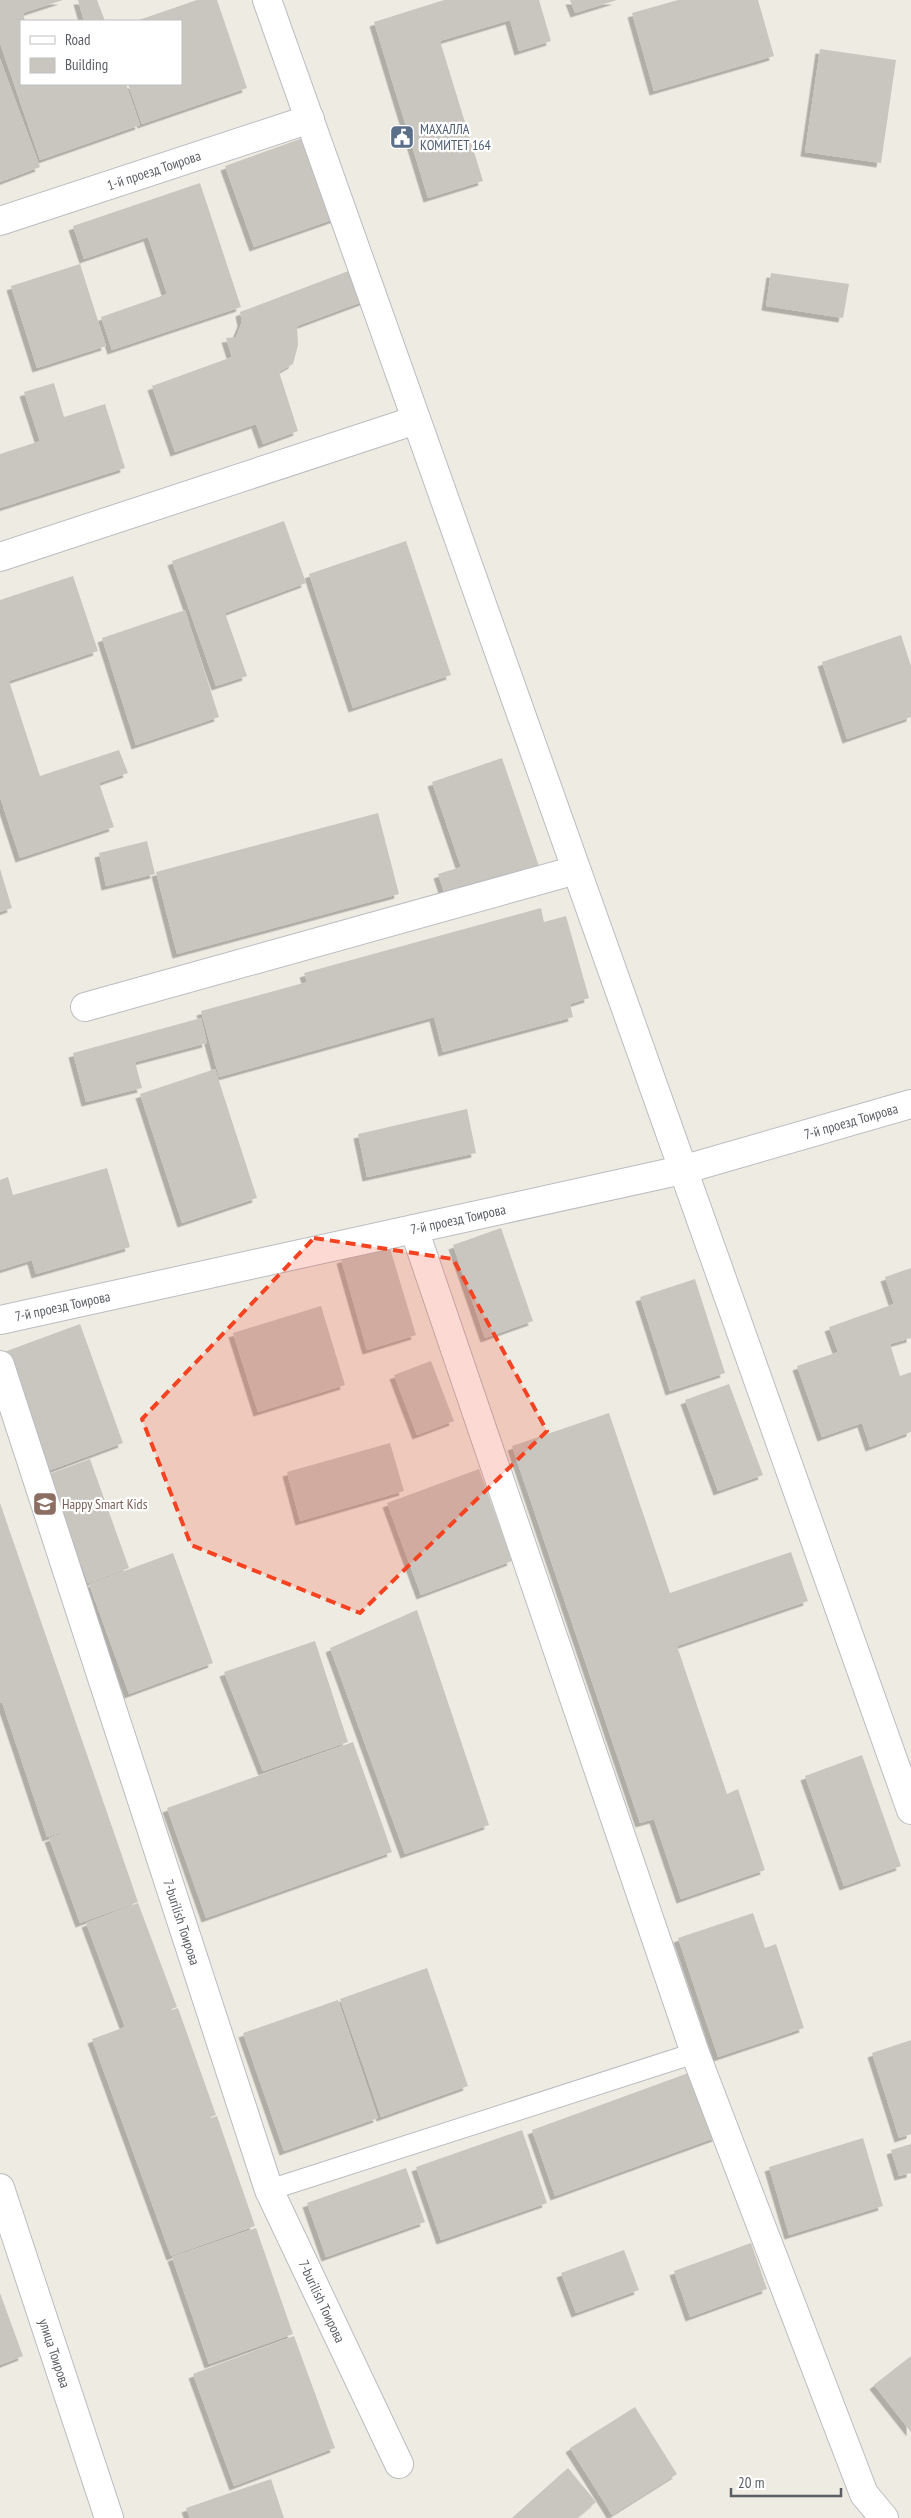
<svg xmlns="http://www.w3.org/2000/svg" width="911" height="2518" viewBox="0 0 911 2518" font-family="'PT Sans Narrow',sans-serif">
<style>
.building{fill:#c9c6bf;filter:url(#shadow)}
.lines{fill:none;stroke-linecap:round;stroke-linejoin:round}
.service-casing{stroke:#babcc2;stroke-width:22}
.minor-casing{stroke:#babcc2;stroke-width:30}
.service{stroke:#fff;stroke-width:20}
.minor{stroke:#fff;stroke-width:28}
.marked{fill:#f54221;fill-opacity:0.2;stroke:#f54221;stroke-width:4;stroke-dasharray:10 6;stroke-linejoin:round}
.labels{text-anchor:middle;stroke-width:4.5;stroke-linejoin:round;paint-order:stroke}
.service-label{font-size:14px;fill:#4e5e75;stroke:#fff;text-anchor:start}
.street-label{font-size:14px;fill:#5a5e64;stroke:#fff}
.education-label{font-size:14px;fill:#785e54;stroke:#fff;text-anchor:start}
</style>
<defs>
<filter id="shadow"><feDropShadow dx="-4.5" dy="4.5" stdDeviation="0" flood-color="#0004"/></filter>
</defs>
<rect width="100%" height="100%" fill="#eeece2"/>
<g class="building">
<polygon points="0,0 63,0 23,13 25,21 21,21 21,84 126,84 140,125 40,160 0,43"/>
<polygon points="78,0 97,0 105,21 84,21"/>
<polygon points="197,0 217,0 247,88 142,124 128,84 181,84 181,21 136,21"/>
<polygon points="444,0 539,0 551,41 519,51 510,20 440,41 483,181 428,198 374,22"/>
<polygon points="570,0 617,0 575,13"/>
<polygon points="678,0 758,0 774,56 654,91 632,13"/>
<polygon points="820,49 896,60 881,163 805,152"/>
<polygon points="0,59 40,167 0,182"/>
<polygon points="311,135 340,217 254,247 225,166"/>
<polygon points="200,183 241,307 112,350 101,317 167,294 148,237 84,259 73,226"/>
<polygon points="80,264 106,346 37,368 11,286"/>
<polygon points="359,267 367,300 297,326 298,345 293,364 279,372 298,431 263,444 256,424 175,452 152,386 232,357 226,338 236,337 242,322 240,312"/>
<polygon points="771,273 849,284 843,318 766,306"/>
<polygon points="54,383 64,417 105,404 125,468 0,508 0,454 40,441 24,392"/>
<polygon points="284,521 306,583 225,613 247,676 216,686 172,561"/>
<polygon points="406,541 451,675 353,708 309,574"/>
<polygon points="73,576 98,651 9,681 40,776 119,750 128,773 99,783 114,827 20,858 0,797 0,600"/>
<polygon points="185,610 219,717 136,745 102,638"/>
<polygon points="901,635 911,666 911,717 847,739 822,662"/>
<polygon points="502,758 540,869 447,901 438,874 461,867 432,782"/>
<polygon points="378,813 399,894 177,954 156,872"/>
<polygon points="147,841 155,874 106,886 99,853"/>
<polygon points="0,869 12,908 0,912"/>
<polygon points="541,908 544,922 566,916 589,998 570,1004 573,1017 443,1052 434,1017 219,1077 201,1011 307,982 304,973"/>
<polygon points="201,1018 207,1043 135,1062 142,1088 86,1102 73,1053"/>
<polygon points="215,1069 257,1198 182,1223 140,1094"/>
<polygon points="467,1109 476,1153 367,1177 358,1134"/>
<polygon points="107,1168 130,1247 36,1274 32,1260 0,1270 0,1180 8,1177 13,1195"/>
<polygon points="501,1228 533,1321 485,1338 453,1245"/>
<polygon points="389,1245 416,1335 367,1350 341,1259"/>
<polygon points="911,1268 911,1338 890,1344 900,1376 911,1372 911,1432 870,1447 862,1423 822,1437 797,1366 838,1352 829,1327 894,1304 885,1277"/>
<polygon points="695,1279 725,1373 670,1391 640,1297"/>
<polygon points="321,1306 345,1385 258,1412 233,1333"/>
<polygon points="80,1324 123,1443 48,1471 4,1352"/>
<polygon points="431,1361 454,1421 417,1435 394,1375"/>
<polygon points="729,1384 763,1475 718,1491 685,1400"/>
<polygon points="609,1413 670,1593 791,1552 808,1601 677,1646 727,1794 738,1789 765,1870 681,1899 654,1819 640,1823 512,1446"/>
<polygon points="390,1443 404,1491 300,1521 287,1472"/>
<polygon points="90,1459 129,1568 88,1583 49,1474"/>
<polygon points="479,1469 512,1561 421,1595 387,1503"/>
<polygon points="0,1503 138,1902 80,1923 49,1838 92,1822 47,1837 2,1702 0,1703"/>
<polygon points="173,1553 213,1663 129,1694 89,1584"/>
<polygon points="417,1610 489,1825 405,1854 330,1648"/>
<polygon points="315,1641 348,1742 263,1771 224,1672"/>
<polygon points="353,1742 392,1852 206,1918 167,1808"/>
<polygon points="862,1755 901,1866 844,1886 805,1776"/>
<polygon points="138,1903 177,2007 125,2027 86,1923"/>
<polygon points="753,1913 765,1948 776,1944 804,2028 718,2057 678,1938"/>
<polygon points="427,1968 468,2086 381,2117 340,1999"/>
<polygon points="338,2000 378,2118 284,2151 243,2033"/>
<polygon points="178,2008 216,2115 185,2127 217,2116 255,2226 171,2256 92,2039"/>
<polygon points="911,2040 911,2134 899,2138 872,2053"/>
<polygon points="694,2071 717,2137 555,2196 532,2130"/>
<polygon points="522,2130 547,2203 441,2240 416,2167"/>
<polygon points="863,2138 883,2206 789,2235 769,2167"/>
<polygon points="911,2144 911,2173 899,2176 891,2150"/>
<polygon points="406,2168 425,2222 326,2257 307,2203"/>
<polygon points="256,2228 293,2334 209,2364 172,2257"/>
<polygon points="751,2243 767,2289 690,2317 674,2271"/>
<polygon points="624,2250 639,2290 576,2313 561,2273"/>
<polygon points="0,2293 23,2356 0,2365"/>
<polygon points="294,2336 335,2448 234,2486 193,2374"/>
<polygon points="911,2356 911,2432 874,2385"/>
<polygon points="635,2407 677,2474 612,2515 570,2448"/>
<polygon points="568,2468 596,2502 577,2518 512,2518"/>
<polygon points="271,2479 284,2518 190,2518 186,2508"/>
</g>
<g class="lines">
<defs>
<polyline id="service" points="269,2190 695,2053"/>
<g id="minor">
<polyline points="267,0 911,1810"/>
<path id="s1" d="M 0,221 L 310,119"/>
<polyline points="0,557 416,420"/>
<polyline points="85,1007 576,870"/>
<polyline points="414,1229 695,2053 864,2494 884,2518"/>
<path id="s2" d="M 0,1320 L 682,1170 L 911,1104"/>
<path id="s3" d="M 0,1365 L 269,2190 L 399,2464"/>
<path id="s4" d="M 0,2188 L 109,2518"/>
</g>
</defs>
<use href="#service" class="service-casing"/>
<use href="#minor" class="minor-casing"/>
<use href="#service" class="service"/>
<use href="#minor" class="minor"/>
</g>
<path class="marked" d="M 314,1238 L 453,1259 L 547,1431 L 360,1613 L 191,1545 L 142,1419 Z"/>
<defs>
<symbol id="civic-square" viewBox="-11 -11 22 22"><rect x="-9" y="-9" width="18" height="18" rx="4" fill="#5c6f8a" stroke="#fff"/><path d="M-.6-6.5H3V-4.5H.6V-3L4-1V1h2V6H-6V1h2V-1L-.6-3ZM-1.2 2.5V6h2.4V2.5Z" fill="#fff"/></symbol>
<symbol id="school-square" viewBox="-11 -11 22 22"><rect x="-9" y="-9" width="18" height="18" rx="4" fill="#8d6e63" stroke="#fff"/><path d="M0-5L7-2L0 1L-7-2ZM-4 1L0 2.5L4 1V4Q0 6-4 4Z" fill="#fff"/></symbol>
</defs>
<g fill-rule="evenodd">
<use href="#civic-square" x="388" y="123" width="28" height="28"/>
<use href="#school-square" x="31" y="1490" width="28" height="28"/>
</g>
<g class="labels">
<g class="service-label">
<text x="420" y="134">МАХАЛЛА<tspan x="420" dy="16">КОМИТЕТ 164</tspan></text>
</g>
<g class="street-label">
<text dy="5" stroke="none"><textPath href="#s1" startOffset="162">1-й проезд Тоирова</textPath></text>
<text dy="5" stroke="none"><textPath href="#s2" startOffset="874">7-й проезд Тоирова</textPath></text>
<text dy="5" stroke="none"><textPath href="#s2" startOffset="469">7-й проезд Тоирова</textPath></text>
<text dy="5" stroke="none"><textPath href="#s2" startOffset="64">7-й проезд Тоирова</textPath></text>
<text dy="5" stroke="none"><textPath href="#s3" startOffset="586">7-burilish Тоирова</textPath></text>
<text dy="5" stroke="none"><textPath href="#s3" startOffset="991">7-burilish Тоирова</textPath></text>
<text dy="5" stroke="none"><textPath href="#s4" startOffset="174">улица Тоирова</textPath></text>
</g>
<g class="education-label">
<text x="62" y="1509">Happy Smart Kids</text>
</g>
</g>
<rect x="20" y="20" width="162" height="65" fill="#ffffff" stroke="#bdbfc1"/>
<rect x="30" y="36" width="25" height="8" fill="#ffffff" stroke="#bdbfc1"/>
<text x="65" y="45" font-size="15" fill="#5a5e64">Road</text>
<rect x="30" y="58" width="25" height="15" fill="#c9c6bf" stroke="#bdbfc1"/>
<text x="65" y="70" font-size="15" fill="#5a5e64">Building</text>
<path d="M731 2488v8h110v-8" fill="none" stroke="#5a5e64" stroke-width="2.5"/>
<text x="738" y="2488" font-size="15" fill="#5a5e64" stroke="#ffffff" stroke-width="4" paint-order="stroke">20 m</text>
</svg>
